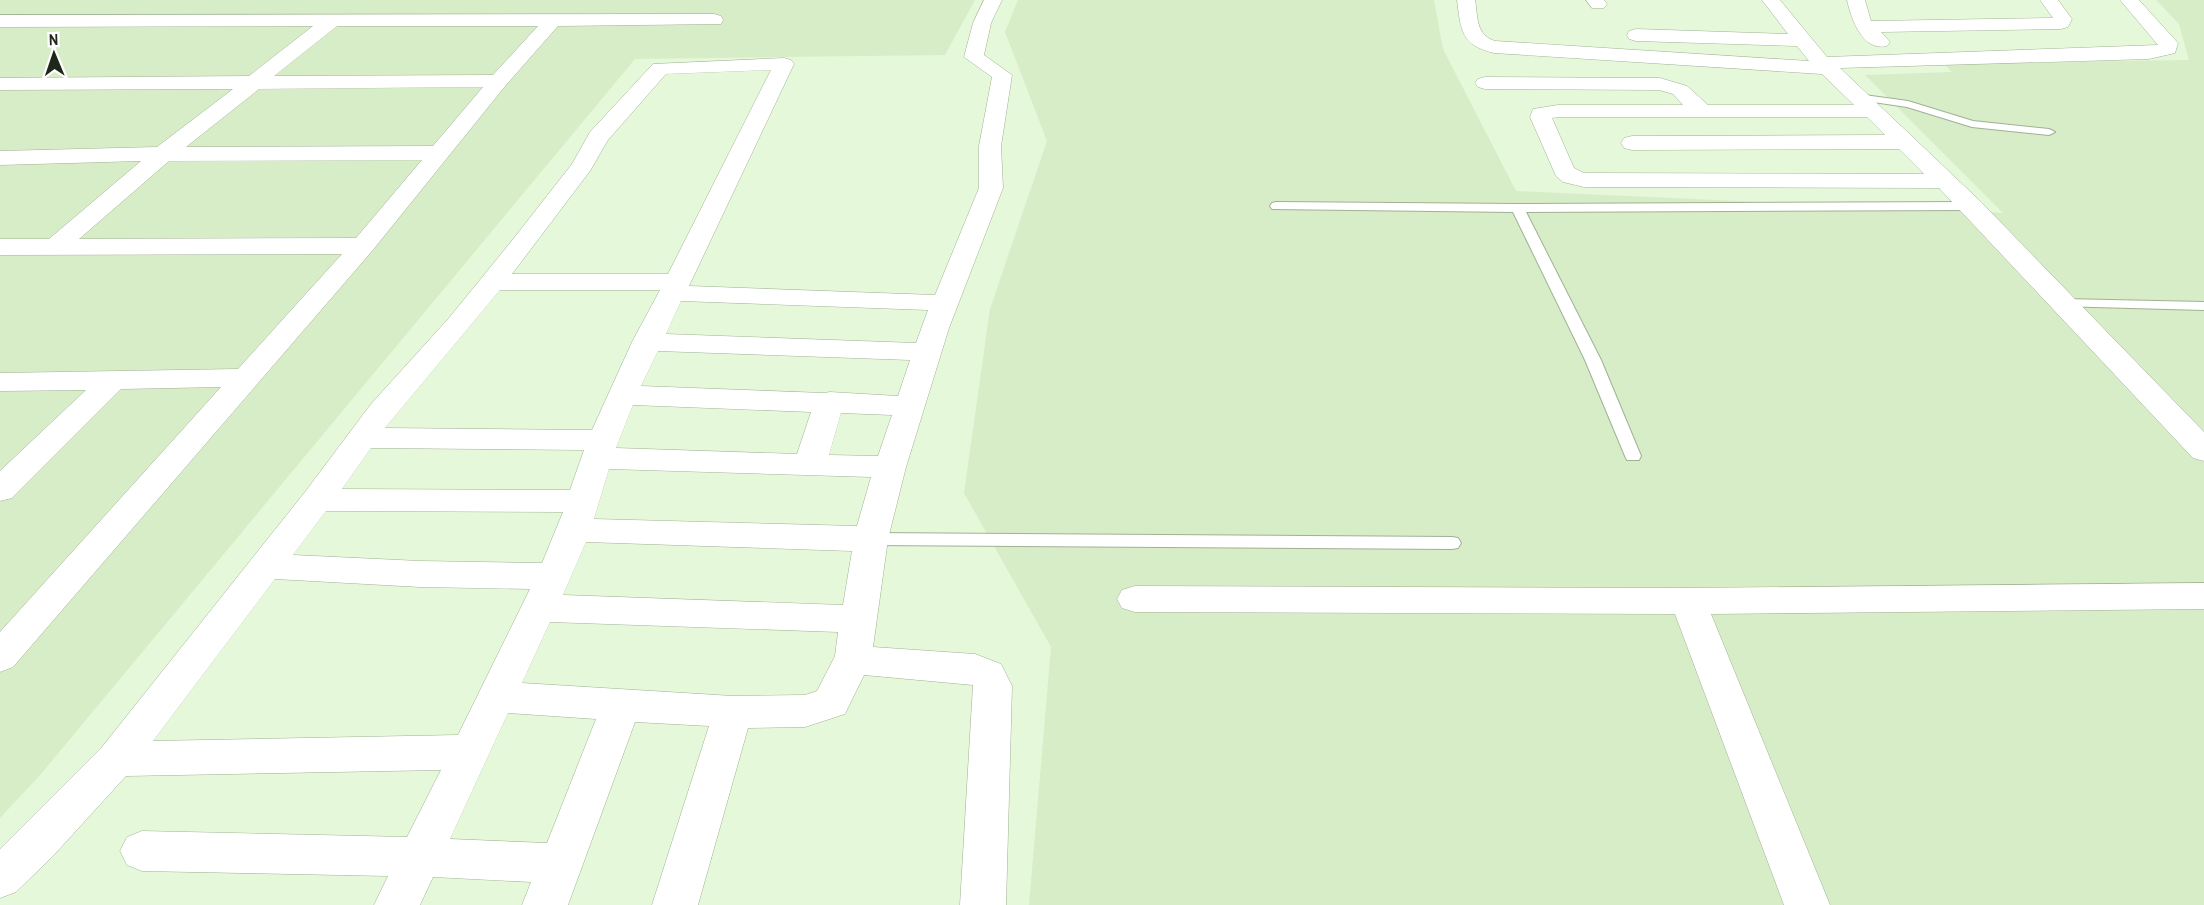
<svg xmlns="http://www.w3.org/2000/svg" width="2204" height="905" viewBox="0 0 2204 905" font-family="'Archivo Narrow',sans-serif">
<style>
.built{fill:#d7edc7}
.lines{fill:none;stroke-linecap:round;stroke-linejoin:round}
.lane-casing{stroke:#a0b194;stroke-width:2}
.street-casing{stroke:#a0b194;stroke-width:1}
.lane{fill:#fff;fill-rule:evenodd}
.street{fill:#fff;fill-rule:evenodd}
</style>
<rect width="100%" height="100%" fill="#e5f8d9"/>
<g class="built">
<polygon points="0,0 975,0 945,55 635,59 41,774 0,818"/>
<polygon points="1018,0 1434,0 1443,49 1516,191 2003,213 1865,75 1952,72 1943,63 2189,60 2179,24 2156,0 2204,0 2204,905 1029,905 1051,647 964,493 990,309 1047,141 1005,32"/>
</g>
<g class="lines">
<defs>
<g id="lane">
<polygon points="1857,94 1908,101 1973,121 2049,129 2055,132 2049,135 1972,127 1907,107 1853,99 1853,95"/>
<polygon points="1276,202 1518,204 1971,202 1977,206 1971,210 1526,212 1601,360 1641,456 1639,460 1627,460 1625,456 1585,360 1513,212 1272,209 1270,206 1272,203"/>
<polygon points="2063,299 2204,302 2204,310 2058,306 2056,303 2058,300"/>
<polygon points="871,533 1452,537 1458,538 1461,543 1458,548 1452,549 871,545 865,543 862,539 865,535"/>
</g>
<g id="street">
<path d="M 984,0 L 1002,0 L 991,23 L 984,55 L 1012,75 L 1001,146 L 1003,188 L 949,328 L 906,467 L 888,539 L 873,647 L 975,654 L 1001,664 L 1012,686 L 1006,905 L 960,905 L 973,685 L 864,675 L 845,714 L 805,727 L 748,728 L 698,905 L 652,905 L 709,726 L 635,722 L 568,905 L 522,905 L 531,882 L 433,877 L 420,905 L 374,905 L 388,876 L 142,871 L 127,865 L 120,851 L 127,837 L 142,831 L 407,837 L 441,770 L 126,776 L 53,856 L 16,892 L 0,898 L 0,849 L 102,747 L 305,492 L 371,404 L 449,318 L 510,243 L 572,164 L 590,132 L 653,64 L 784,58 L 791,60 L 794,64 L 689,286 L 935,295 L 979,188 L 979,146 L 992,77 L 964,57 L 973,23 ZM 771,70 L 668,274 L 512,274 L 590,171 L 608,140 L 666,74 ZM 500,290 L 660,290 L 632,342 L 592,430 L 385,428 ZM 681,301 L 928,310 L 916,343 L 666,334 ZM 658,351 L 910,360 L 898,396 L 830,392 L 824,393 L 641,386 ZM 633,405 L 811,412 L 797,454 L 616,448 ZM 841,413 L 892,415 L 878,456 L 829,455 ZM 371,448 L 584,450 L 570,490 L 342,489 ZM 609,469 L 871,477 L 857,526 L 594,519 ZM 326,511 L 563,512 L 542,563 L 420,561 L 293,555 ZM 586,542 L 852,551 L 843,605 L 563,595 ZM 275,579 L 420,587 L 530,589 L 458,735 L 153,741 ZM 550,622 L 838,632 L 835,656 L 817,691 L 805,695 L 733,696 L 522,683 ZM 508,713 L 596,719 L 547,843 L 450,839 Z"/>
<path d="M 1457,0 L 1475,0 C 1478,18 1476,35 1495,41 L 1809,61 L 1797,46 L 1636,41 L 1629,39 L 1627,35 L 1629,31 L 1636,29 L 1788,34 L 1762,0 L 1780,0 L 1827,57 L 2158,45 L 2120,0 L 2139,0 L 2178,43 L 2175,53 L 2149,59 L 1840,68 L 1980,201 L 2204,432 L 2204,461 L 2193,458 L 1939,188 L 1584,187 L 1563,182 L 1556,176 L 1530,117 L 1533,109 L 1558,105 L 1683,105 L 1673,94 L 1659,90 L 1485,89 L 1478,87 L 1475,83 L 1478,79 L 1485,77 L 1660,78 L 1687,86 L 1708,105 L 1854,105 L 1822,74 L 1494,53 C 1461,45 1461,31 1457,0 ZM 1558,117 L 1867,117 L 1885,135 L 1632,136 L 1624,138 L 1621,143 L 1624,148 L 1632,150 L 1899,149 L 1924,174 L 1584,173 L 1574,168 L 1552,118 Z"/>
<polygon points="1586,0 1604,0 1607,4 1604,8 1592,8"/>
<path d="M 1847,0 L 1865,0 L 1871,21 L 2053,18 L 2040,0 L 2058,0 L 2072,19 L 2068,27 L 2061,29 L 1881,32 L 1890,42 L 1887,46 C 1862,52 1851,18 1847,0 Z"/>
<path d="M 714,14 L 721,16 L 723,20 L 721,24 L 558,26 L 506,85 L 372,251 L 13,667 L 0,672 L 0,632 L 221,387 L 121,389 L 12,498 L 0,501 L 0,471 L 86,390 L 0,391 L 0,373 L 238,369 L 342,254 L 0,255 L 0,239 L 49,239 L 141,161 L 0,165 L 0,151 L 157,147 L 233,89 L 0,90 L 0,78 L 249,76 L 313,26 L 0,27 L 0,15 ZM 337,26 L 538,26 L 493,75 L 274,76 ZM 483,87 L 433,146 L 186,147 L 259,89 ZM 422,160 L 356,238 L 79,239 L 169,161 Z"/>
<polygon points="2204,583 2204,609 1711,614 1830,905 1784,905 1675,614 1135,612 1122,608 1117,599 1122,590 1135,586 1688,588"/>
</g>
</defs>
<use href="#lane" class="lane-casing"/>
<use href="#street" class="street-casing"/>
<use href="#lane" class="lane"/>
<use href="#street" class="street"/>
</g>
<g transform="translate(54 54) rotate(358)" stroke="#fefefe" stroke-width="4.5" paint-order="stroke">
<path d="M0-4.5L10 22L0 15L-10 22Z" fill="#1f261a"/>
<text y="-9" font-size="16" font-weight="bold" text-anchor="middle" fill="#1f261a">N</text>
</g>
</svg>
